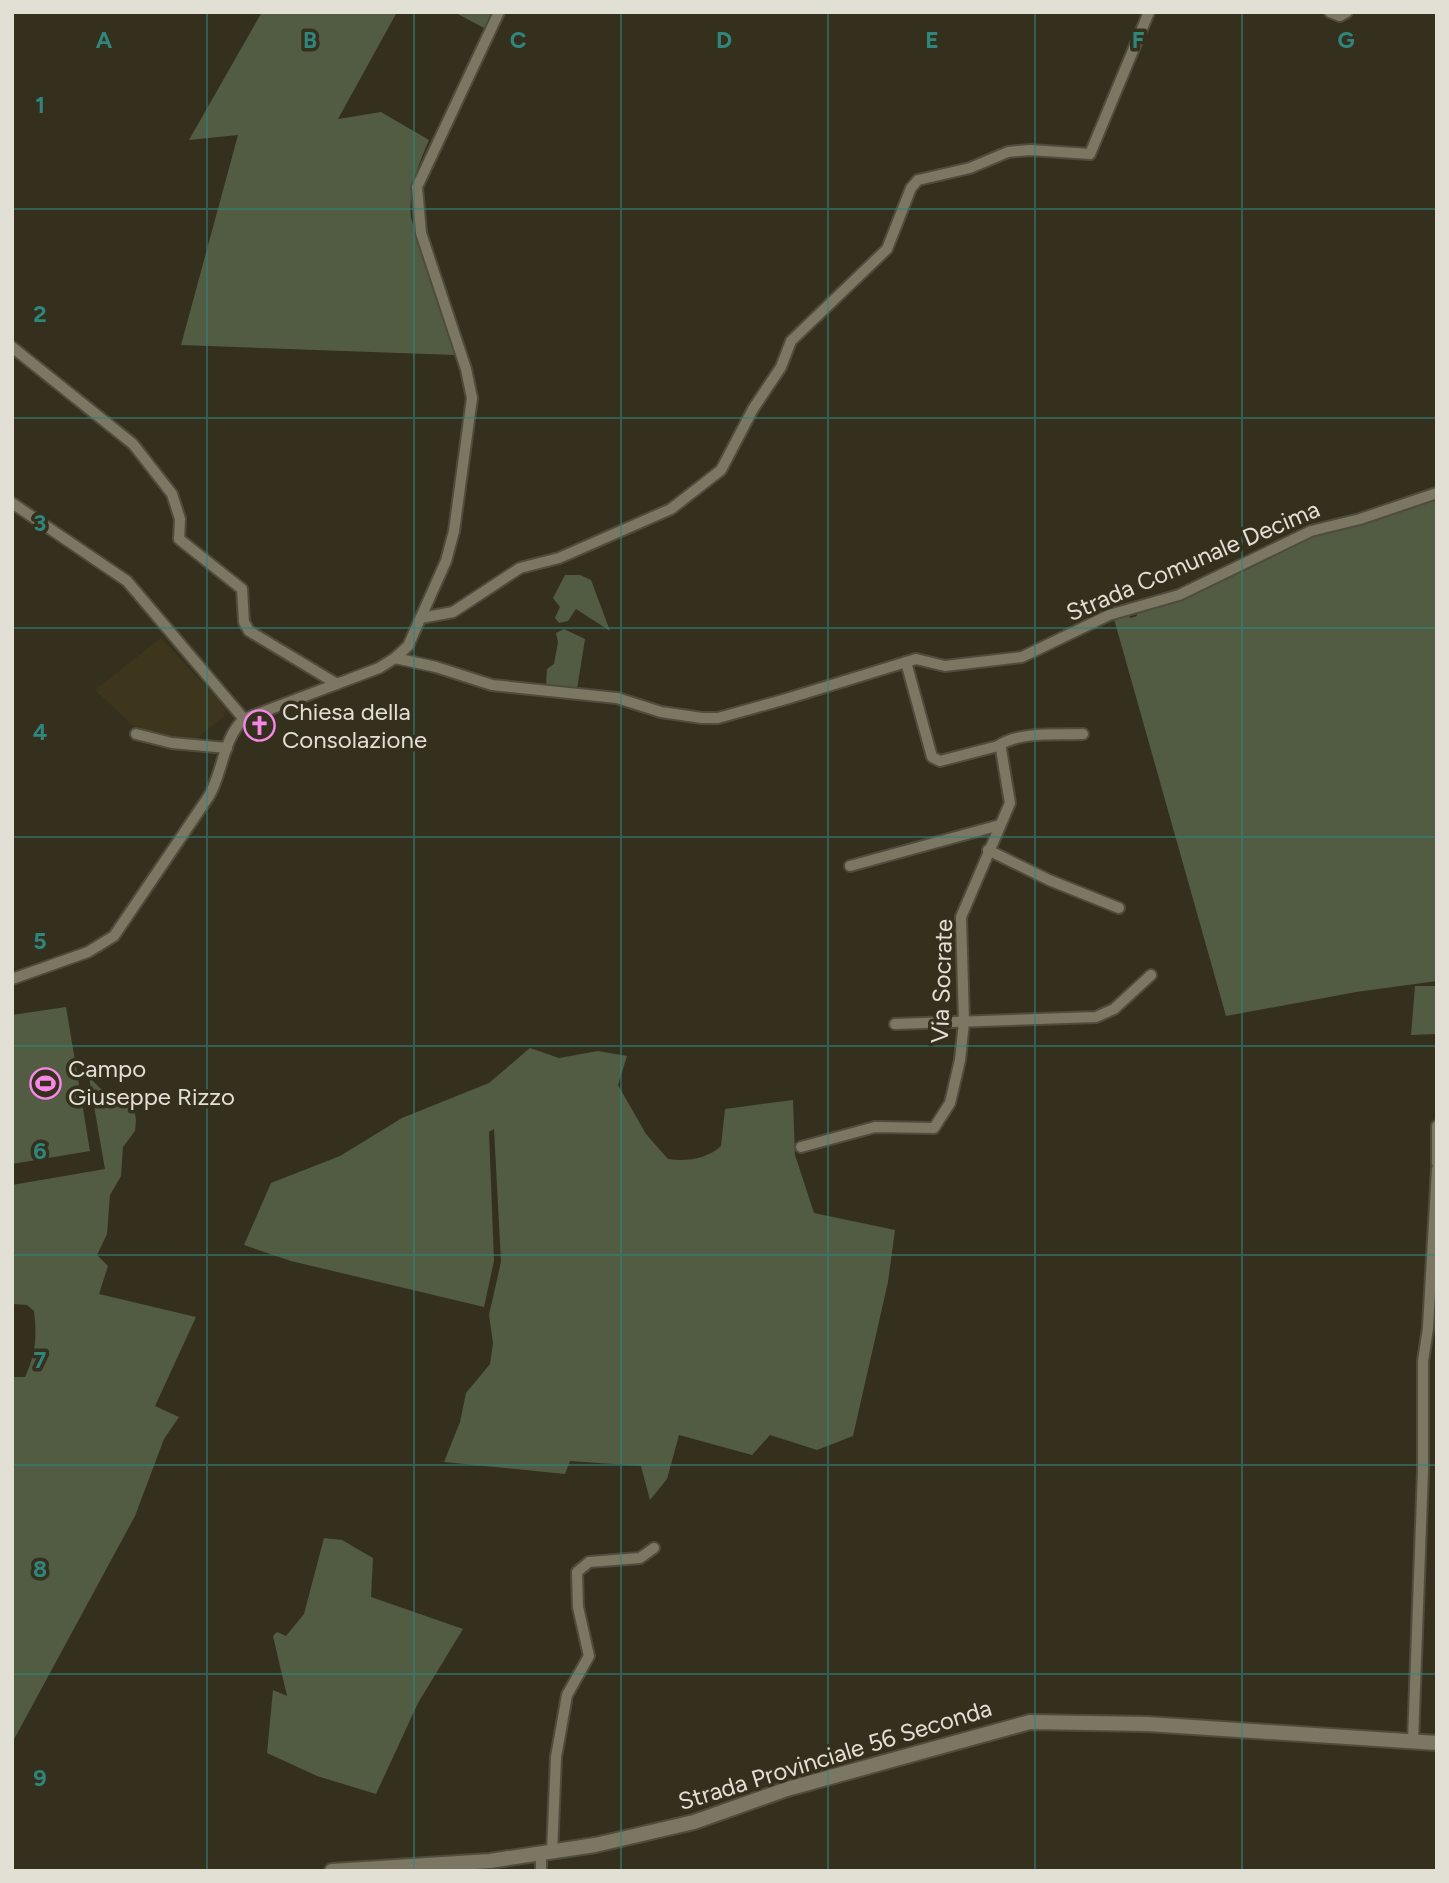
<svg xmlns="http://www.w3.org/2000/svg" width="1449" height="1883" viewBox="0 0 1449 1883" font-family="Figtree,sans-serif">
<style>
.built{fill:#3d361c}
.green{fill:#515c43}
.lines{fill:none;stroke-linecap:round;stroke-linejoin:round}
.minor-casing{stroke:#504c3c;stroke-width:14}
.tertiary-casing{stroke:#504c3c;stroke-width:18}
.minor{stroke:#7c7762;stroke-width:10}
.tertiary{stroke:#7c7762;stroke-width:14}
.grid{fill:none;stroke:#2f867d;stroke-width:2;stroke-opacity:0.55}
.labels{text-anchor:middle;stroke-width:7;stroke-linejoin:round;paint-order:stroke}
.street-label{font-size:24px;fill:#e2dfd4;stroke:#35301e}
.poi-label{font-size:24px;fill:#e2dfd4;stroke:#35301e;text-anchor:start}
.grid-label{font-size:23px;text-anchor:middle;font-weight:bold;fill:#2f867d;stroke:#35301e;stroke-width:7;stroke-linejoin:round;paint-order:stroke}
</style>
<rect width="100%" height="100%" fill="#35301e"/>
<polygon class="built" points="161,638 227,709 224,716 195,740 173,739 138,730 95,690"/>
<g class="green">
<path d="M 262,12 L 397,12 L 338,119 L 381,112 L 429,140 C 418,166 408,189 411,218 L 455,355 L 181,345 L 238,135 L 189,140 Z"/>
<polygon points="454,12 494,12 486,29"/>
<polygon points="1437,498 1437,981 1356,992 1226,1016 1114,619 1128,613 1130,618 1137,616 1137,611 1312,535"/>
<polygon points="565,575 580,575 591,580 610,631 576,609 568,621 559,623 555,618 560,607 553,598"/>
<polygon points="564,629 585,639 577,689 546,686 547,669 554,664 558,642 556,633"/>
<polygon points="1415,986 1437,986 1437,1034 1411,1035"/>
<polygon points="66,1007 90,1151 12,1164 12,1015"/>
<path d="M 530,1048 L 559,1058 L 598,1051 L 627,1056 L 618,1085 L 646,1134 L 668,1159 C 686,1162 707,1159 721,1146 L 725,1109 L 793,1100 L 795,1155 L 814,1213 L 895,1230 L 888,1282 L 853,1436 L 817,1450 L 770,1435 L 752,1455 L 679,1435 L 667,1479 L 650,1500 L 641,1466 L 570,1461 L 565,1474 L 444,1462 L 460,1422 L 466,1393 L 490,1364 L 493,1343 L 489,1315 L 501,1262 L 494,1129 L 489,1132 L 494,1261 L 484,1307 L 291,1261 L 244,1245 L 271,1183 L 340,1156 L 402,1118 L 489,1083 Z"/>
<path d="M 89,1077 L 110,1098 L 127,1100 L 134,1107 L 136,1120 L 135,1131 L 123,1147 L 121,1176 L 110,1195 L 107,1234 L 97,1255 L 108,1266 L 99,1294 L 196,1317 L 155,1406 L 179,1417 L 164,1439 L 135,1516 L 12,1743 L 12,1377 L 25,1377 C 36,1354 37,1336 34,1311 L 27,1305 L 12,1304 L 12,1185 L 105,1169 Z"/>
<polygon points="324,1538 342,1540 373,1558 371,1597 463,1629 418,1703 376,1794 317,1776 267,1753 273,1690 287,1696 273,1636 277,1632 286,1636 304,1614"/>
</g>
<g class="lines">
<defs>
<g id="minor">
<polyline points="1330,12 1340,16 1347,12"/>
<polyline points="12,347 133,444 172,494 180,519 179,539 242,589 244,622 249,631 337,684"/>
<polyline points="12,503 127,581 244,719"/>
<polyline points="421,618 453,612 520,568 559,558 671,509 721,470 753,409 781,367 791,341 887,249 911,188 918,180 970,168 1008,152 1030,150 1090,154 1149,12"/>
<polyline points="395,658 436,667 492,685 617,698 661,712 702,718 718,718 786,699 916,659 945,666 1022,657 1109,615 1179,595 1311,531 1360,519 1437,493"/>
<polyline points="136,734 172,743 227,748"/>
<path d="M 998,746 C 1020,731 1057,735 1083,734"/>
<polyline points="988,850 1049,880 1119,908"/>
<polyline points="850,866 1000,825"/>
<path d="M 12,979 L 88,952 L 114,936 L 209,796 C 223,772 223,738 244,719 L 379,668 L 395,658 L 408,646 L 446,561 L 454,531 L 472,398 L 466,369 L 421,233 L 417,187 L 499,12"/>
<polyline points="895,1024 1096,1017 1114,1009 1151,975"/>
<polyline points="1437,1126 1437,1163"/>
<polyline points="801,1147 875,1127 934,1128 950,1103 960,1060 964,1022 961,917 1010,803 1001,749 998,746 940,761 932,757 906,662"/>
<polyline points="1413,1741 1423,1470 1423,1361 1428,1328 1437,1169"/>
<polyline points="552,1853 556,1757 567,1695 589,1656 578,1607 577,1572 589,1562 640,1558 654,1548"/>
<polyline points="541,1855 541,1871"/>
</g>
<polyline id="tertiary" points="332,1871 490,1861 595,1845 694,1822 787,1789 1030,1722 1147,1724 1437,1743"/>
</defs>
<use href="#minor" class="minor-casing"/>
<use href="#tertiary" class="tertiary-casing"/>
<use href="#minor" class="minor"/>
<use href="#tertiary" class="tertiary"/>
</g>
<path class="grid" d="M 207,12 L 207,1871M 414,12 L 414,1871M 621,12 L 621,1871M 828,12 L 828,1871M 1035,12 L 1035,1871M 1242,12 L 1242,1871M 12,209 L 1437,209M 12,418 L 1437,418M 12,628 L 1437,628M 12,837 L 1437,837M 12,1046 L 1437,1046M 12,1255 L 1437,1255M 12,1465 L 1437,1465M 12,1674 L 1437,1674"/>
<defs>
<symbol id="church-ring" viewBox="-11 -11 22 22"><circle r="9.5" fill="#35301e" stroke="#f987e8" stroke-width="1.5"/><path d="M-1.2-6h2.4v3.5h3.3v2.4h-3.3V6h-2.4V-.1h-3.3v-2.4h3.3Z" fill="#f987e8"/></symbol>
<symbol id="stadium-ring" viewBox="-11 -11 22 22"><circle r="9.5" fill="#35301e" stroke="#f987e8" stroke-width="1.5"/><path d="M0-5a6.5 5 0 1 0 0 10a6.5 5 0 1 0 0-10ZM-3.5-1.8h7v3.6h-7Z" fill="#f987e8"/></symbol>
</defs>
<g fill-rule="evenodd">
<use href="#church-ring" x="242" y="708" width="35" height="35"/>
<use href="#stadium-ring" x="28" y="1066" width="35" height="35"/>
</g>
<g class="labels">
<g class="street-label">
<text transform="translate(1193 561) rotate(-23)" y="8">Strada Comunale Decima</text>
<text transform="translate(942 981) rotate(-88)" y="8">Via Socrate</text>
<text transform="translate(835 1755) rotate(-17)" y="8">Strada Provinciale 56 Seconda</text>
</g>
<g class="poi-label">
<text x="282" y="720">Chiesa della<tspan x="282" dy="28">Consolazione</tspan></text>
<text x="68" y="1077">Campo<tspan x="68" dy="28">Giuseppe Rizzo</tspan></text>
</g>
</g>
<g class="grid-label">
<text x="104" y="48">A</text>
<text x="310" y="48">B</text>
<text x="518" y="48">C</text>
<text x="724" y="48">D</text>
<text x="932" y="48">E</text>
<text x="1138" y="48">F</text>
<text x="1346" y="48">G</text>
<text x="40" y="113">1</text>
<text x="40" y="322">2</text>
<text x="40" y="531">3</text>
<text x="40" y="740">4</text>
<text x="40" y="949">5</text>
<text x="40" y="1159">6</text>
<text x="40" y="1368">7</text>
<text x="40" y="1577">8</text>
<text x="40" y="1786">9</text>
</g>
<rect width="1449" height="1883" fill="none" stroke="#e2dfd4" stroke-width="28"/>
</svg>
